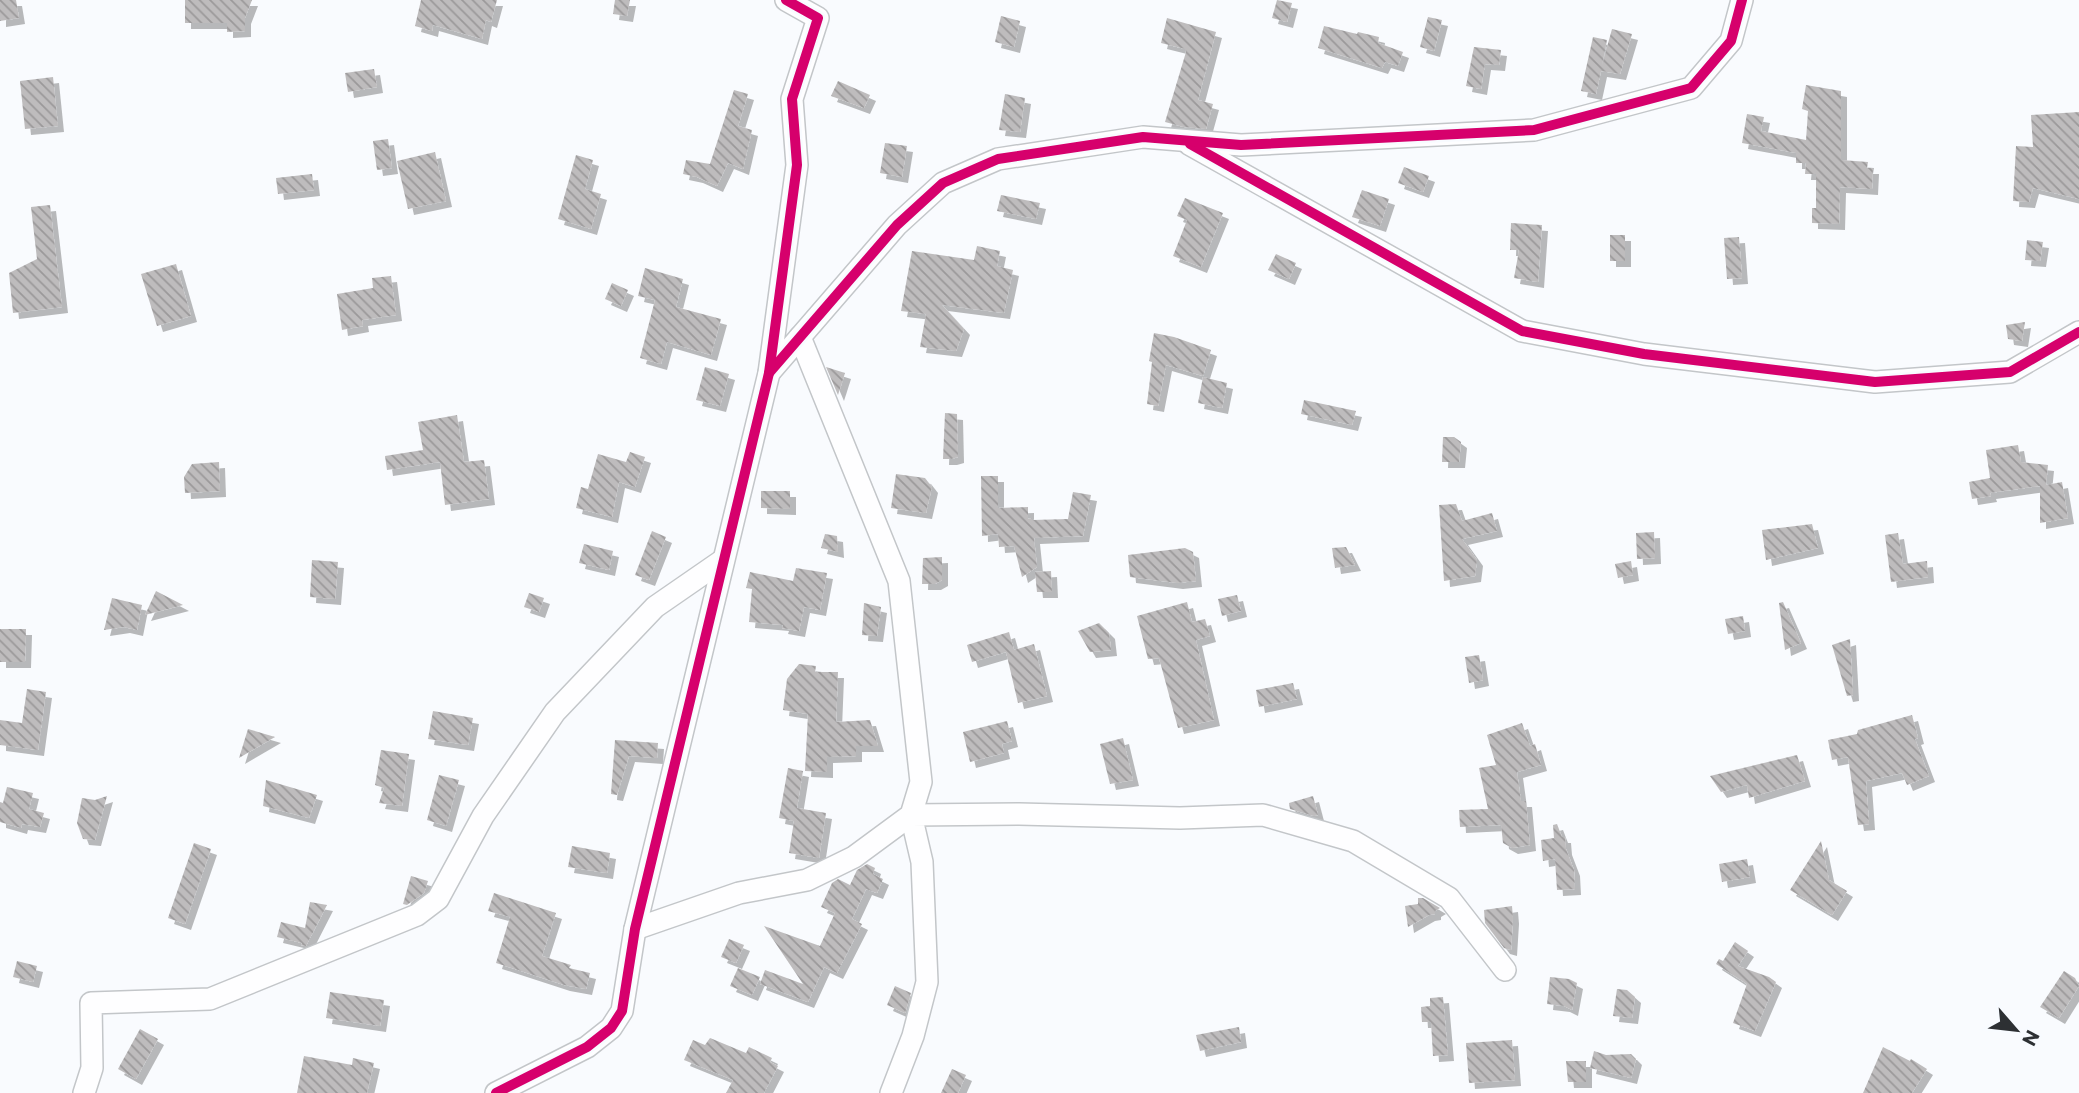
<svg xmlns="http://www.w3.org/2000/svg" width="2079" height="1093" viewBox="0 0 2079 1093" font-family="Commissioner,sans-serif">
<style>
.building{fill:url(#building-back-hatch);filter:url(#shadow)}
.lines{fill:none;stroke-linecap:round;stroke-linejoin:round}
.street-casing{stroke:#c3c6c9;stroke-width:24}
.street{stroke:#fefeff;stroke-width:21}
.cycleway-casing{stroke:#f8fbff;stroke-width:15}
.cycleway{stroke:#d6006c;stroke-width:10}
</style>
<defs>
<pattern id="building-back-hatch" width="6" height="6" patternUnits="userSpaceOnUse" patternTransform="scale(1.75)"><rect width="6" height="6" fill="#bebcbd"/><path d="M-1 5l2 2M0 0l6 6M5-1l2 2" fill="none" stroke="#9b999a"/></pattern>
<filter id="shadow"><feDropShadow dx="6" dy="6" stdDeviation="0" flood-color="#0004"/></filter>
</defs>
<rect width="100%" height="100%" fill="#f9fbfe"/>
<g class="building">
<polygon points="0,0 16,0 19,18 0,21"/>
<polygon points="185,0 252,0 245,18 245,31 227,32 227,23 185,23"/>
<polygon points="421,0 497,0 491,22 486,20 482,39 433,25 432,31 415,26"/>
<polygon points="615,0 630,0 627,16 613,14"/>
<polygon points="1277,0 1292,3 1287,22 1272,18"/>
<polygon points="1001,16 1020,21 1014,47 995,42"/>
<polygon points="1428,17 1442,20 1434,51 1420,47"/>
<polygon points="1167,18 1216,32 1198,100 1213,104 1206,129 1184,127 1165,122 1186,52 1185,49 1161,43"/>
<polygon points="1324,26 1357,34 1358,32 1379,37 1378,43 1403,52 1398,66 1385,62 1382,68 1318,48"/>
<polygon points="1612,29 1632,34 1620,74 1601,71 1596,94 1581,91 1593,37 1607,40 1602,65"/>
<polygon points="1474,47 1501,50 1499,65 1485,64 1481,89 1466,86"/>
<polygon points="374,69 377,87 348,92 345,73"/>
<polygon points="53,77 58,126 25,129 20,81"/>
<polygon points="838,81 870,95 864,108 831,96"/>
<polygon points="1806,85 1841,91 1841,160 1868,162 1867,168 1873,168 1872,189 1840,187 1839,224 1812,223 1812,208 1816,208 1816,174 1805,174 1806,163 1796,163 1796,153 1742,143 1747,114 1764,117 1761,131 1806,140 1808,111 1802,109"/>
<polygon points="734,90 748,94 738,126 752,130 743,169 728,163 717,186 697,177 683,174 686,160 710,164"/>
<polygon points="1005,94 1025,98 1020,132 999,130"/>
<polygon points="2079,112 2079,199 2033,188 2029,202 2013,201 2016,146 2033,147 2031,115"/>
<polygon points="388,139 392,168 377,170 373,141"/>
<polygon points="885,143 907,146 902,177 880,173"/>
<polygon points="435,152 446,201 408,209 397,161"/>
<polygon points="576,155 593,160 585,189 601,194 591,229 558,219"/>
<polygon points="1404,167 1429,176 1423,192 1398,183"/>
<polygon points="312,174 314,190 278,194 276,178"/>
<polygon points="1362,190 1389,199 1380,226 1352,217"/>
<polygon points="1001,195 1040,203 1036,219 997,211"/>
<polygon points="1185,198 1223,213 1201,267 1173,256 1187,220 1177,216"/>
<polygon points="50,205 62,307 13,313 9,273 37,259 31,207"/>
<polygon points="1511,223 1542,225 1538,282 1514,278 1519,250 1510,250"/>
<rect x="1610" y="235" width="15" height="26"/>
<polygon points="1739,237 1742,278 1727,279 1724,238"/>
<polygon points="2027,240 2043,242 2040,261 2025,260"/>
<polygon points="977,246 1000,251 997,266 1013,270 1004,313 942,305 964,329 956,351 920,347 926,314 901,311 912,251 974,260"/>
<polygon points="1276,254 1296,263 1289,279 1268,270"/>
<polygon points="176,264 191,316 157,326 141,274"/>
<polygon points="645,268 683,279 676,307 721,319 711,355 667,342 661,364 640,358 655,300 638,296"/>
<polygon points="391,276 396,315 362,320 363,326 342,330 337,294 373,288 372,278"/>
<polygon points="612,283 628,290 621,306 605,299"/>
<polygon points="2025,322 2022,341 2008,339 2006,325"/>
<polygon points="1154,333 1174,337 1211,350 1203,376 1166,365 1158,406 1147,404 1152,362 1149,361"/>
<polygon points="705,367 729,374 720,406 696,400"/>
<polygon points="826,367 845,373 838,395"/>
<polygon points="1203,377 1227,383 1222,408 1198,403"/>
<polygon points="1304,400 1356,411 1352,425 1301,414"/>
<polygon points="945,413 957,414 958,457 951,459 943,459"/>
<polygon points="457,415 464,462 484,460 489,499 445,505 440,462 387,470 385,456 423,450 418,422"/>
<polygon points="1443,437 1454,437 1461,442 1459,462 1442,462"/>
<polygon points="2018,445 2021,462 2048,465 2046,485 2062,482 2068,518 2040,523 2040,486 1990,493 1991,496 1972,499 1969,482 1990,478 1986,450"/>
<polygon points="630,452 645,457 635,487 619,482 612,517 576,508 581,487 588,489 598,454 626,462"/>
<polygon points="219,462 220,491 185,493 184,477 192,464"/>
<polygon points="896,474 925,478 932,487 926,513 891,508"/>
<polygon points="981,476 998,476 998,508 1028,507 1028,519 1032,518 1032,520 1068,519 1073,492 1091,495 1083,536 1034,538 1037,567 1022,577 1014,546 999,547 998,534 982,536"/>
<polygon points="761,491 790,491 790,509 761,508"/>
<polygon points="1456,504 1462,521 1492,513 1497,531 1462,539 1477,560 1475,576 1444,581 1439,505"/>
<polygon points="1812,524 1818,548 1766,560 1762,530"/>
<polygon points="652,531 666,537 649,580 635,575"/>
<polygon points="1654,532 1655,558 1637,559 1636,533"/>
<polygon points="1898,533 1903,564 1927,561 1928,577 1891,582 1885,535"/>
<polygon points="825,534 837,536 838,552 821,548"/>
<polygon points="584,544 613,551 609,570 579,563"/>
<polygon points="1346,547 1355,565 1335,568 1332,548"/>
<polygon points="1185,548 1193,552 1196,581 1177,583 1130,577 1128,555"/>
<polygon points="942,557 942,580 935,584 922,584 923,558"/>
<polygon points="312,560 338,562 335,599 310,597"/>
<polygon points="1631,561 1633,575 1618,578 1615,564"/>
<polygon points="796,568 827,573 820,610 804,607 799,631 782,628 783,625 749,622 752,589 746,588 750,572 793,581"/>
<polygon points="1051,571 1052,592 1037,592 1035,572"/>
<polygon points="156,591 183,605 145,615"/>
<polygon points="529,593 544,598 539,612 524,607"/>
<polygon points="1237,595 1241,611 1222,616 1218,599"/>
<polygon points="112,598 142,605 137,630 124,627 104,630"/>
<polygon points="1187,602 1192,622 1205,619 1210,636 1196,640 1214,720 1178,728 1159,658 1148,659 1137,616"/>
<polygon points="1783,602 1801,643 1785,650 1779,603"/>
<polygon points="864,603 881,607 877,636 862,635"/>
<polygon points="1743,616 1745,631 1728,634 1725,619"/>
<polygon points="1099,623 1109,633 1111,650 1090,652 1078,631"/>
<polygon points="0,629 26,629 25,662 0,662"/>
<polygon points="1009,632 1014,650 1034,644 1047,696 1018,703 1006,652 972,662 967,645"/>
<polygon points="1850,639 1853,695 1847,696 1832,645"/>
<polygon points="1479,655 1483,680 1469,683 1465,657"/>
<polygon points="799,664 816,666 815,672 838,672 836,722 870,720 878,746 856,746 856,756 827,757 827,772 805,771 808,714 783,710 787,679"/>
<polygon points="1293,683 1297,699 1259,707 1256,690"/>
<polygon points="27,689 46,692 38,750 0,745 0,720 22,723"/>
<polygon points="433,711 473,718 468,745 428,739"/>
<polygon points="1912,715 1918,738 1915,739 1929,776 1907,785 1902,773 1866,781 1869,824 1858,825 1848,757 1832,760 1828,740 1857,734 1858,730"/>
<polygon points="1007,721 1012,741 1002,744 1004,753 970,762 963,732"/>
<polygon points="1522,723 1530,746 1535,744 1541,765 1517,772 1521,801 1526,801 1530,845 1512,848 1503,843 1501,825 1460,827 1459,810 1488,809 1479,768 1496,765 1487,735"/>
<polygon points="248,729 275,737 239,758"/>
<polygon points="1123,738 1133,780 1110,784 1100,744"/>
<polygon points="615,740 658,743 657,758 629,756 617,795 611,794"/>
<polygon points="381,750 409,754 402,806 379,803 384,788 375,785"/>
<polygon points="1797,755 1805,781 1749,798 1747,785 1721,792 1710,776"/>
<polygon points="788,768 803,771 797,808 826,813 819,858 789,853 794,821 779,818"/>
<polygon points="439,775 459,780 446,826 427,820"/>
<polygon points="266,780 317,795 309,818 263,806"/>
<polygon points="7,787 33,793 29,809 44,813 40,827 22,824 21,828 0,822 0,802 3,803"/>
<polygon points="107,796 95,840 83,839 77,823 82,798 95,800"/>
<polygon points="1313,796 1318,815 1314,816 1290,809 1289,803"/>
<polygon points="1557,824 1562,837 1565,837 1566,849 1574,870 1575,889 1557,890 1555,859 1543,861 1541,840 1554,838 1553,825"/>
<polygon points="1821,841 1829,880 1847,891 1832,915 1790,890"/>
<polygon points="194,843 211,849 185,924 168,918"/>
<polygon points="572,846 610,853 607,873 568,867"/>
<polygon points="1747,859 1750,877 1722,882 1719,864"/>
<polygon points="867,864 875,868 873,874 883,879 877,893 866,889 852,919 862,924 837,973 824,967 808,1002 760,984 765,970 803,984 764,926 820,946 835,913 821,907 832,883 838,879 850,885 857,870"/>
<polygon points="411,876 428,881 424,893 407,905 403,904"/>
<polygon points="494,893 556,913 542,956 571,965 569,968 590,973 586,989 564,985 496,963 510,917 488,911"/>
<polygon points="1418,898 1423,898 1440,908 1435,911 1435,914 1429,915 1408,927 1405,906 1418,904"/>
<polygon points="310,902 327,905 306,946 301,945 302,943 277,937 281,922 305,928"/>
<polygon points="1512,906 1513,918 1511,950 1504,948 1485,923 1484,910"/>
<polygon points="729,939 744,945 736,963 721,957"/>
<polygon points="1735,942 1748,951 1738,966 1769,977 1776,982 1755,1031 1733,1023 1747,984 1716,964 1719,959 1723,961"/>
<polygon points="17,961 37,966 33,982 13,977"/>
<polygon points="738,968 760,977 752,995 730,986"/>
<polygon points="2064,971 2075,978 2079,986 2059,1018 2040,1007"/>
<polygon points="1550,977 1569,979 1577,983 1572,1010 1564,1006 1547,1004"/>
<polygon points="895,986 911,993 905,1013 887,1005"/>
<polygon points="1617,989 1627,990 1635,997 1632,1018 1613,1016"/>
<polygon points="330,992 384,1000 380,1026 326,1018"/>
<polygon points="1443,997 1448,1055 1433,1056 1431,1022 1422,1022 1421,1007 1430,1006 1430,998"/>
<polygon points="1239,1027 1241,1042 1200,1051 1196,1035"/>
<polygon points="140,1029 158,1039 136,1079 118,1069"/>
<polygon points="710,1038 746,1053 749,1047 772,1058 770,1062 778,1066 764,1093 726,1093 733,1080 684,1060 693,1040 705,1045"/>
<polygon points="1512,1040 1515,1080 1469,1083 1466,1043"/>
<polygon points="1883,1047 1910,1061 1911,1059 1927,1069 1912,1093 1863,1093"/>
<polygon points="1594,1051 1606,1055 1631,1054 1636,1059 1631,1078 1590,1068"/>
<polygon points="304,1056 352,1065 353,1058 374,1063 367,1093 297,1093"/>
<polygon points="1566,1061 1586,1061 1586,1082 1568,1082"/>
<polygon points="952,1069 966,1075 958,1093 941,1093"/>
</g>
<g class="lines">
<defs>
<g id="street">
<polyline points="1189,144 1522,331 1644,354 1875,382 2010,372 2079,332"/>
<polyline points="769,373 897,225 943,183 998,159 1143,137 1241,145 1534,130 1691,88 1731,41 1742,0"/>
<polyline points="635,929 739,893 807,880 854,857 911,815 921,782 899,581 800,337"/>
<polyline points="84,1093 92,1068 91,1003 210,999 417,915 438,899 483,816 555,712 655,607 723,560"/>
<polyline points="496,1093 587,1047 611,1028 622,1011 635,929 769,373 797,165 792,99 818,18 786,0"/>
<polyline points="891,1093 913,1036 927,982 922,862 911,815 1019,814 1180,818 1263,815 1353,841 1449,898 1505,970"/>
</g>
</defs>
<use href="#street" class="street-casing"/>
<use href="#street" class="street"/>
<defs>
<g id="cycleway">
<polyline points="1190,144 1522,331 1644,354 1875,382 2010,372 2079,332"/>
<polyline points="769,373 897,225 943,183 998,159 1143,137 1241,145 1534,130 1691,88 1731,41 1742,0"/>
<polyline points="496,1093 587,1047 611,1028 622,1011 635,929 769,373 797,165 792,99 818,18 786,0"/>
</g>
</defs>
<use href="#cycleway" class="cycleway-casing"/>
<use href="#cycleway" class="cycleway"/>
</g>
<g transform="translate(2016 1030) rotate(118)" stroke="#f8fbff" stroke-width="5" paint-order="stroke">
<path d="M0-5L12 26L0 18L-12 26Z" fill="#2d3033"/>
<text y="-10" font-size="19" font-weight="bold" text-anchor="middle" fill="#2d3033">N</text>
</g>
</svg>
